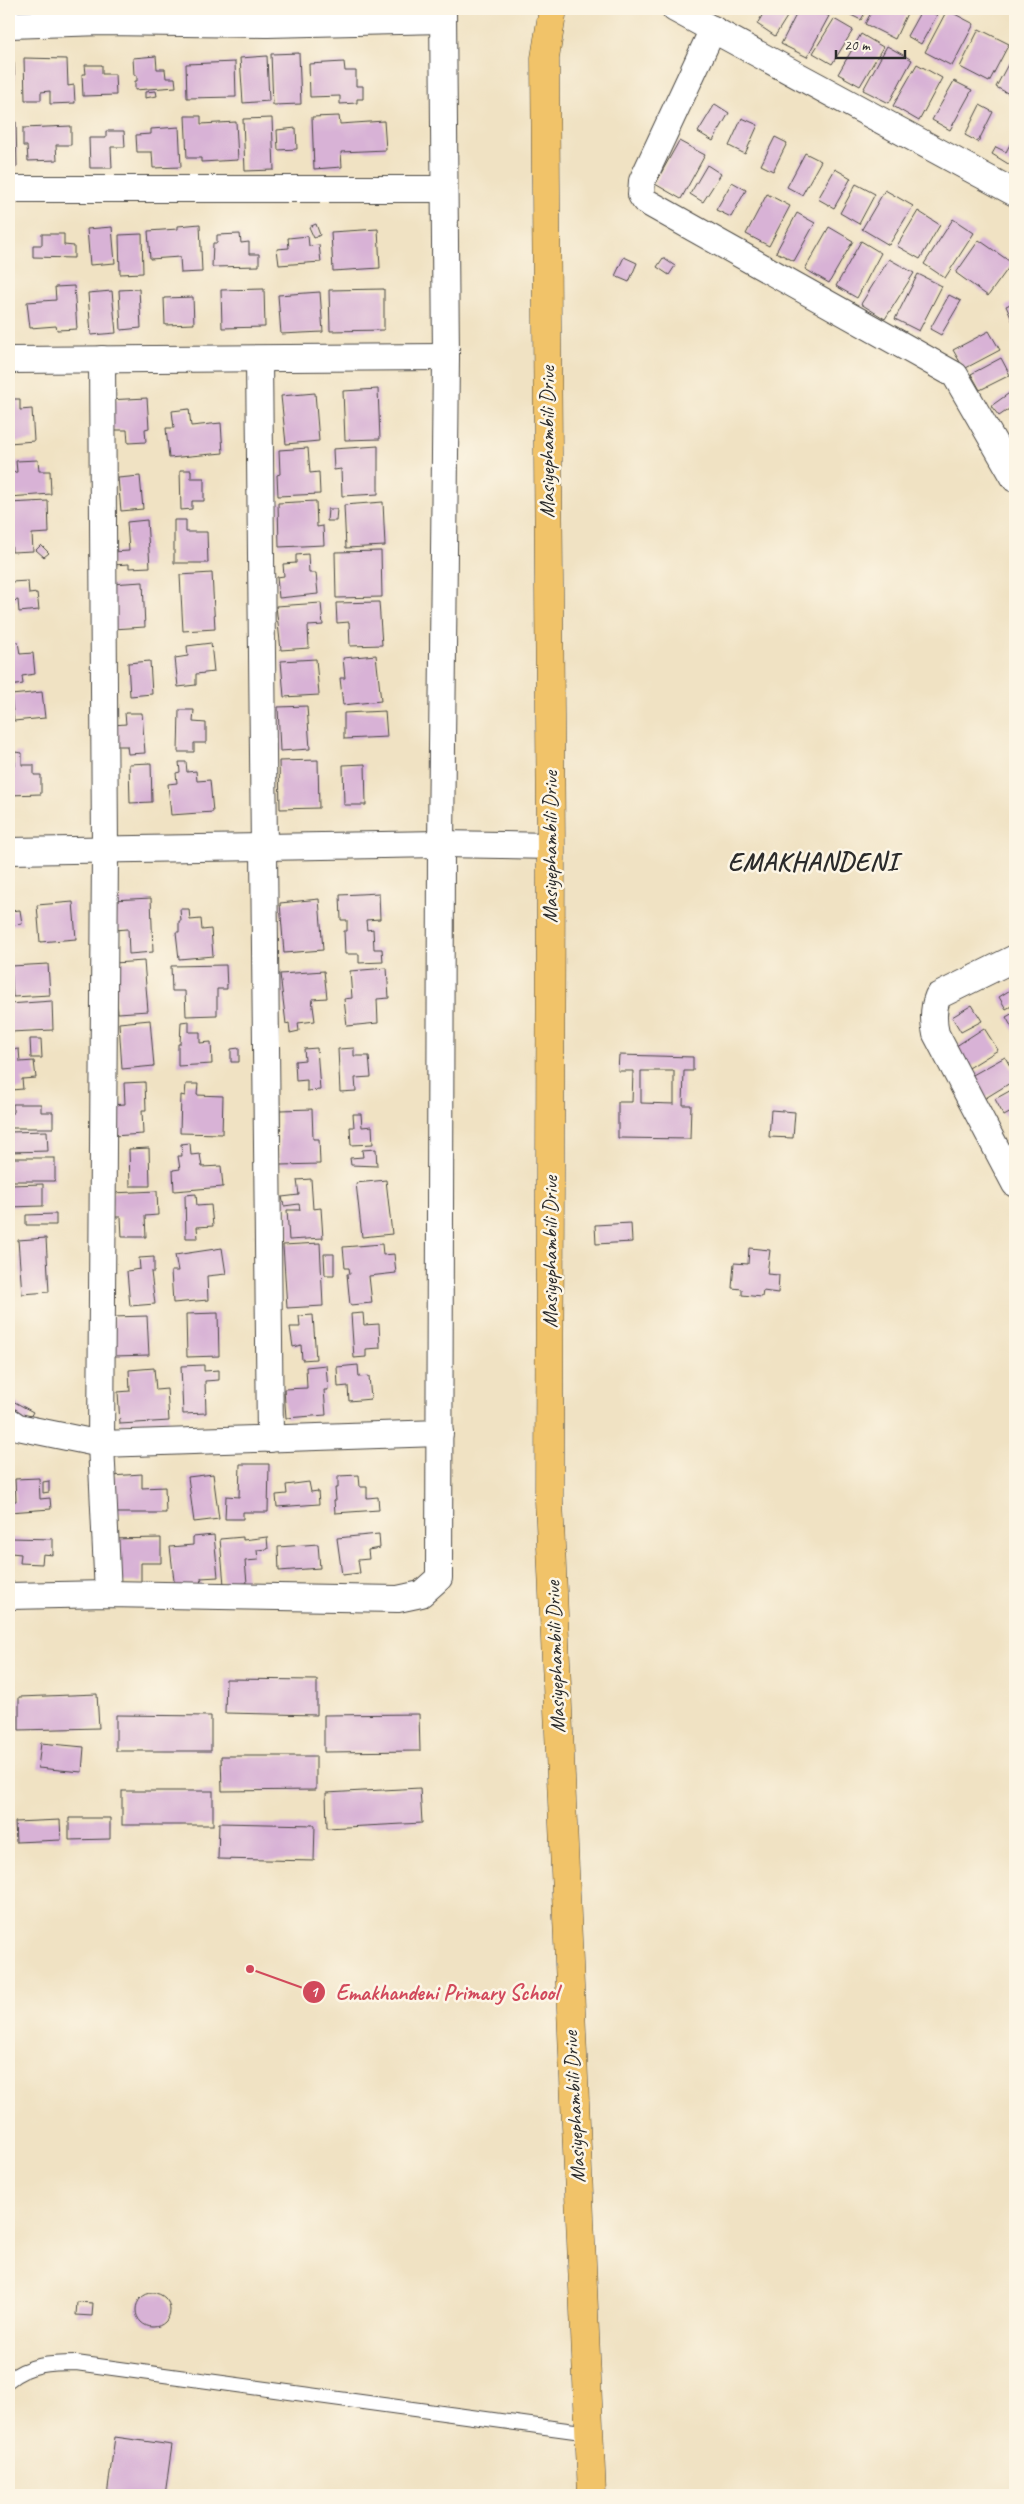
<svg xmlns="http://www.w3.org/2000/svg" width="1024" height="2504" viewBox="0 0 1024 2504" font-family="Caveat,sans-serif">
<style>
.building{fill:#d8b2d6;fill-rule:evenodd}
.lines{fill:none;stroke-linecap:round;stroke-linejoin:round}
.lane-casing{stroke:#494642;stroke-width:16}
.street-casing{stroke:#494642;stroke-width:28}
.primary-casing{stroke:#494642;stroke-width:29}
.lane{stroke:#fff;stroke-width:14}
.street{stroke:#fff;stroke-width:26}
.primary{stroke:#f1c369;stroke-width:28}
.labels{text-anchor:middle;stroke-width:5;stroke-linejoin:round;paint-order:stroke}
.street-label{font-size:21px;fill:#2b2b2b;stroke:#fcf5e5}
.district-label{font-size:26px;font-weight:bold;letter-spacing:1px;fill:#2b2b2b;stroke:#fcf5e5}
.leader{fill:none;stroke:#d1495b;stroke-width:2}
.callout-dot{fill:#d1495b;stroke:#fcf5e5;stroke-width:2}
.mark-label{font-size:15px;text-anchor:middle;font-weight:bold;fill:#fff}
.callout-label{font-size:22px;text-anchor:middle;font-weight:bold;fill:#d1495b;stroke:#fcf5e5;stroke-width:5;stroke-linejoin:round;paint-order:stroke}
</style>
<rect width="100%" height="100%" fill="#fcf5e5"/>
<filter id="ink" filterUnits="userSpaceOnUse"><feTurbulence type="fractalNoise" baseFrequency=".02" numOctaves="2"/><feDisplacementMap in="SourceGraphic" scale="10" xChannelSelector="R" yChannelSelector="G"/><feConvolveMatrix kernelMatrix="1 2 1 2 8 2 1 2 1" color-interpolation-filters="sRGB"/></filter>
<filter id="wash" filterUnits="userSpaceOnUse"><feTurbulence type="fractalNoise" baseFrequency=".0096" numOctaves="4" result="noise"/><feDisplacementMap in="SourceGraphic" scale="20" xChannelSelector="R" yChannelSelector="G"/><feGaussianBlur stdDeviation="1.12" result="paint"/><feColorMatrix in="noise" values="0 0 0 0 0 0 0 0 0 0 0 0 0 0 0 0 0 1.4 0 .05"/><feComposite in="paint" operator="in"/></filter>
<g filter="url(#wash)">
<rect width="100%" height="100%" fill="#f0e2c3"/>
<g id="blocks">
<g class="building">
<polygon points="766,9 792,9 775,36 757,24"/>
<polygon points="799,9 815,9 829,16 807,57 781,44"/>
<polygon points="839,9 867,9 861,20"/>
<polygon points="873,9 909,9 895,39 865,24"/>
<polygon points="922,9 937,15 921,44 907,36"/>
<polygon points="947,10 974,24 952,66 925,52"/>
<polygon points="834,19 853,30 832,64 813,53"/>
<polygon points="979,29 1009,44 989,82 960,67"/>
<polygon points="861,34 883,47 860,86 838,74"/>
<polygon points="887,46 912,60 889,103 863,90"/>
<polygon points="1015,51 1015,97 996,87"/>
<polygon points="299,53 301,104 273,105 271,54"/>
<polygon points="156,56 157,69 165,69 166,78 175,78 176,87 135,90 135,81 137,81 137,75 134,75 133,58"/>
<polygon points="267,56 269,101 243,103 240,58"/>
<polygon points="24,58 67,59 68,86 74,85 75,103 50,104 50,91 41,92 41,100 25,100"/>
<polygon points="235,62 236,97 187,98 186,64"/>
<polygon points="344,62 345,71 356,71 356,86 363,86 363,99 357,99 357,103 340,104 340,96 310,97 309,64"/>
<polygon points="9,63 14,63 15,94 9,94"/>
<polygon points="917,64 942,78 919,121 893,106"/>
<polygon points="85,65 102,65 102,74 115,74 116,95 83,96 82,74 86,74"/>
<polygon points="954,81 972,90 950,130 932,120"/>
<polygon points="156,91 157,96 145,98 145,92"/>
<polygon points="715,104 729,113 713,141 698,132"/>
<polygon points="980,105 993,112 978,142 965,135"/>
<polygon points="185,116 201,116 201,124 236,122 238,160 201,162 201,158 187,158"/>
<polygon points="339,116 340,124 384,121 386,150 341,152 342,167 314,169 312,117"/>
<polygon points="272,118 274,170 245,171 243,119"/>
<polygon points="742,118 758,125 745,154 729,146"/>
<polygon points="16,122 17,167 9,167 9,123"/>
<polygon points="71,126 71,145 56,145 57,160 28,161 27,146 23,146 23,128"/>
<polygon points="179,127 181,167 153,168 152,152 137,152 136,135 151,134 151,129"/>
<polygon points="296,128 297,149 278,150 277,130"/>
<polygon points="106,131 124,131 125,147 111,147 112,168 90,168 89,138 106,138"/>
<polygon points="1015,135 1015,168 992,154 996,147 1006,152"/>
<polygon points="775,137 787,143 773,171 761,165"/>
<polygon points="679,141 705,155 681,199 655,184"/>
<polygon points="805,153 821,161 802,195 787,187"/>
<polygon points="707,165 721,174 703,202 690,194"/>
<polygon points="835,169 851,178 834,208 818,199"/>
<polygon points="732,182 746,190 731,217 716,210"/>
<polygon points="856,184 875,194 859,224 840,213"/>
<polygon points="885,190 913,206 889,245 862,229"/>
<polygon points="767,194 790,206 769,246 746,234"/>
<polygon points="918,211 940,225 920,259 897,246"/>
<polygon points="797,213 815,223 794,261 776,252"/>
<polygon points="953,219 974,233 945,278 924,264"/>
<polygon points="200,224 202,272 181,273 180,257 150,259 148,231 178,229 178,226"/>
<polygon points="316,224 320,235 314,238 309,227"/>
<polygon points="112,227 115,263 90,265 87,229"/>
<polygon points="829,227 853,241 829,283 805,269"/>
<polygon points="378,229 380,268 333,271 331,232"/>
<polygon points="42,234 64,234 64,245 74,246 74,258 33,257 33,245 42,245"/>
<polygon points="142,234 143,273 120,274 119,235"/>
<polygon points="240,234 241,243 249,242 249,254 259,254 259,266 212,267 213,243 217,243 217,235"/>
<polygon points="308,236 309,246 319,245 321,262 279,265 277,249 289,248 288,238"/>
<polygon points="979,240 1012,263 988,296 956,273"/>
<polygon points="861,241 881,253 857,298 836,286"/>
<polygon points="624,257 637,263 629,282 615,276"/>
<polygon points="663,258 675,266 669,275 657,267"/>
<polygon points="889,259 914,273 885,319 861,304"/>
<polygon points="918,274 942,286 919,331 895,319"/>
<polygon points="74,286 77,329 57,330 56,326 30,328 27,302 56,300 55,287"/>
<polygon points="139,289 141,328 121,330 119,290"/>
<polygon points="264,289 265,327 222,328 221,290"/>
<polygon points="384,289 384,330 330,331 329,290"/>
<polygon points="112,291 116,333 91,335 88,293"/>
<polygon points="320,292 323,332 281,334 278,295"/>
<polygon points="949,295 961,301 941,335 930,329"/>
<polygon points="193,297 194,324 165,325 164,298"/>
<polygon points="1015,302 1015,327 1006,306"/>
<polygon points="989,331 1000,350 964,369 953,350"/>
<polygon points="1001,358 1010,375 980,390 971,374"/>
<polygon points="378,389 380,439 345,440 343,391"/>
<polygon points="1015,389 1015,405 999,416 991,406"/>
<polygon points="315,393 319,441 286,444 281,396"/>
<polygon points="147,398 149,428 145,429 146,442 128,443 127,430 108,430 107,400"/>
<polygon points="9,399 20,399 20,410 32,409 34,441 9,443"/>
<polygon points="189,409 191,426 221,423 223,453 169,458 166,428 174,428 172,411"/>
<polygon points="378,446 378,494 342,496 341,469 334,470 333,449"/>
<polygon points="308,448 310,473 319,472 320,494 278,496 277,475 280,474 279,450"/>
<polygon points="38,460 39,471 50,471 51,494 9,497 9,473 17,472 16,461"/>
<polygon points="180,470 191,470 191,478 204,478 204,501 192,501 192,509 181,510"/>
<polygon points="140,476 143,509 121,511 118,478"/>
<polygon points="48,501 49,533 32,534 33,551 12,552 9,503"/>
<polygon points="316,501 317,527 323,526 324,545 279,547 278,503"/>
<polygon points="383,502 385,546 346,548 344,505"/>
<polygon points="328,509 337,509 336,521 327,521"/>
<polygon points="147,520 150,567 129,568 129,564 112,565 111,552 129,551 127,522"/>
<polygon points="174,520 186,520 186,532 207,532 208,563 174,563"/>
<polygon points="41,545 49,553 44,557 36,550"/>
<polygon points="381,551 382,597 336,598 335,552"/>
<polygon points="308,554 309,573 316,573 318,594 279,598 277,577 284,576 283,564 296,563 296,555"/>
<polygon points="212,573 215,629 183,631 180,575"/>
<polygon points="28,581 29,594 37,593 39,610 19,612 18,600 13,601 11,582"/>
<polygon points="143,582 145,627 113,629 110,584"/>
<polygon points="379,602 382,645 350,646 349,622 337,623 336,603"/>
<polygon points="321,603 323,625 308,626 309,648 281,650 276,606"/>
<polygon points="18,642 20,654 33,653 35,674 22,676 23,684 10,686 9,643"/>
<polygon points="211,643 214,672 196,674 196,685 178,687 175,658 188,656 187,646"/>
<polygon points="376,655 381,701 343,705 340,678 345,678 343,658"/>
<polygon points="316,659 319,695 284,697 281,661"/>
<polygon points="150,661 152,694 130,696 128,663"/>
<polygon points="42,692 45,718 14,721 11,695"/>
<polygon points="307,706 310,749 280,751 278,707"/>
<polygon points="179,710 194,710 193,722 206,723 206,743 194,743 194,752 178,752"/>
<polygon points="385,711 387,737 344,739 344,713"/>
<polygon points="125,713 142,713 145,753 128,754 127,746 114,746 113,725 126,724"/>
<polygon points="15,752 22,753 22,765 34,765 34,775 41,775 41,794 9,795 9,776 12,776 12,765 15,765"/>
<polygon points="318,760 319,808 280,809 279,761"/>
<polygon points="179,762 186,762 187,772 196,771 197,781 210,780 213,812 171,815 168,784 177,783 176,773 180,772"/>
<polygon points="151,763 152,802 130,803 129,764"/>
<polygon points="365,764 366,805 344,805 343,765"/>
<polygon points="379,893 380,919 366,920 367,930 373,929 374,949 382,949 383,962 359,963 359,954 345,954 344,931 347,931 347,920 341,920 340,895"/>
<polygon points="151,898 153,952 129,954 128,929 114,930 112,900"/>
<polygon points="319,899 323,950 284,953 280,903"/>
<polygon points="73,902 76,939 40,942 37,905"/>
<polygon points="180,909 189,909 190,920 201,919 202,930 211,929 213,956 179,959 176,932 179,932 179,921 181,921"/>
<polygon points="20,910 22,924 12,925 10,911"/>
<polygon points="144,961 148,1011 118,1013 114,963"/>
<polygon points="48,964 50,995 13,997 11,966"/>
<polygon points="226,965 227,989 217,989 217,1015 186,1016 185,991 172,991 171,966"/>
<polygon points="387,968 389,998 377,999 378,1023 347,1026 344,999 352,998 350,971"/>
<polygon points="324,971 327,998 312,999 315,1021 298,1023 299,1031 290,1033 289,1023 286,1024 280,974"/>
<polygon points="1015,987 1015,1004 1006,1009 999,997"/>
<polygon points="52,1001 53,1030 10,1032 9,1004"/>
<polygon points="972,1005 982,1021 961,1032 952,1017"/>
<polygon points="1015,1012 1015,1033 1006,1017"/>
<polygon points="150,1020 154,1066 122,1069 119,1023"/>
<polygon points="189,1021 189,1032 200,1032 200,1043 211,1042 212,1064 178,1066 178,1044 180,1044 181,1022"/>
<polygon points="984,1028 998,1050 964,1071 950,1050"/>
<polygon points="30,1039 41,1039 42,1058 31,1058"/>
<polygon points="239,1048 239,1062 231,1062 231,1049"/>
<polygon points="317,1048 320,1090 307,1091 307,1080 296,1081 295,1061 305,1060 304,1049"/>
<polygon points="354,1048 354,1056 369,1056 371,1077 355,1078 356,1091 340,1092 338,1049"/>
<polygon points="19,1049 20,1062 34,1061 36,1078 22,1079 23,1089 11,1090 9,1050"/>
<path d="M 619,1055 L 693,1057 L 693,1071 L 684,1071 L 683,1105 L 691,1105 L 690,1139 L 618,1138 L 618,1102 L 632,1102 L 633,1071 L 618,1071 ZM 641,1071 L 674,1071 L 674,1104 L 641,1103 Z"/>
<polygon points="1005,1057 1015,1075 1015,1080 984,1099 971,1076"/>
<polygon points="145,1082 146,1110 142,1110 143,1134 113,1136 111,1105 125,1104 124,1083"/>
<polygon points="186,1084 198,1084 197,1095 223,1096 222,1134 180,1133 181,1095 185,1096"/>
<polygon points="1015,1088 1015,1110 1004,1116 995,1099"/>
<polygon points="13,1104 41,1104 41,1112 53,1112 53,1128 9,1128 9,1113 13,1113"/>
<polygon points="312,1109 313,1139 319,1139 320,1164 280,1165 280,1110"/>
<polygon points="771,1110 795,1112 793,1138 769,1137"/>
<polygon points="353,1114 361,1114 362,1127 372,1126 373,1144 351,1145 350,1127 354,1127"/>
<polygon points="47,1131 48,1151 9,1152 9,1132"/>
<polygon points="190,1143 191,1155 200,1154 202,1167 221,1166 223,1187 174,1191 173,1170 180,1169 178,1156 182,1156 181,1144"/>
<polygon points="149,1148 150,1186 130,1186 129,1149"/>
<polygon points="376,1149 377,1166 351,1165 350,1158 363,1157 362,1150"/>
<rect x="9" y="1158" width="46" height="23"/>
<polygon points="311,1179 313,1209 321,1208 323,1238 289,1240 287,1210 300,1210 299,1204 284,1206 282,1197 299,1195 297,1180"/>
<polygon points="386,1180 392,1234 362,1237 356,1183"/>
<polygon points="43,1184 43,1206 9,1207 9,1185"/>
<polygon points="157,1191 158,1215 145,1216 146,1237 122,1237 121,1217 112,1217 112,1193"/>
<polygon points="196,1194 197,1206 211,1205 213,1226 197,1227 198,1238 186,1238 185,1195"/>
<polygon points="56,1214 56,1225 26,1225 26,1215"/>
<polygon points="631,1223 632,1242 596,1244 595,1225"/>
<polygon points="46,1238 49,1292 22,1294 18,1240"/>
<polygon points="320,1243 323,1306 287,1308 283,1245"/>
<polygon points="382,1244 383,1255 394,1254 396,1273 369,1276 372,1303 350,1305 347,1274 350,1274 349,1268 345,1268 343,1247"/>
<polygon points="222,1248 226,1274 207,1276 208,1300 173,1303 171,1271 178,1271 175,1255"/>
<polygon points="749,1248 770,1250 767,1274 779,1275 778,1293 763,1291 762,1297 742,1295 742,1289 732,1288 734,1263 748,1264"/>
<polygon points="324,1254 334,1254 334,1275 325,1275"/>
<polygon points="154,1257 154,1272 151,1272 155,1304 130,1306 127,1271 140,1269 139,1258"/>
<polygon points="218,1313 219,1356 187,1357 186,1314"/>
<polygon points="363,1313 364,1325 379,1324 380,1348 366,1349 366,1357 354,1358 351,1314"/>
<polygon points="313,1315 316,1359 302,1360 301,1345 293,1347 290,1327 300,1327 299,1316"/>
<polygon points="147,1316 149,1355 114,1356 113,1317"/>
<polygon points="204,1365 204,1371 219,1370 219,1380 205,1381 206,1413 183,1414 181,1366"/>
<polygon points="326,1365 328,1390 324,1390 326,1415 286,1418 284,1389 307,1388 306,1367"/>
<polygon points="358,1365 359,1377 369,1376 371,1399 349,1401 348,1386 338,1387 337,1367"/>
<polygon points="154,1368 156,1390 167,1389 169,1421 120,1424 118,1392 130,1391 129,1370"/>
<polygon points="9,1399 33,1412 26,1424 9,1414"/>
<polygon points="240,1464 269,1464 268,1512 243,1512 243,1519 225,1519 226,1496 239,1497"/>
<polygon points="142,1474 142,1488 165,1487 166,1513 113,1513 111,1476"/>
<polygon points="213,1474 219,1519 194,1522 188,1477"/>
<polygon points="359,1475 360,1487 367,1487 367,1498 378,1497 379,1510 335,1513 334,1500 336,1500 335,1488 338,1488 338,1476"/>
<polygon points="39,1478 40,1499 50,1498 51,1509 9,1512 9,1502 16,1501 15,1479"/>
<polygon points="49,1481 49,1492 43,1493 43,1482"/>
<polygon points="309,1482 311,1492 318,1491 319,1504 277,1507 276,1495 287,1494 286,1485"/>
<polygon points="379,1534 380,1548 368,1550 369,1559 358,1560 360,1573 342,1575 337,1538"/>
<polygon points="214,1535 218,1577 201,1578 202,1586 175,1589 170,1547 193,1545 193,1537"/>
<polygon points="243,1537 243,1540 267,1537 268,1549 257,1550 258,1560 245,1561 247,1583 224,1585 220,1539"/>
<polygon points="11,1538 53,1539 53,1555 43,1554 42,1564 20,1563 21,1554 11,1553"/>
<polygon points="161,1538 161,1563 141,1563 141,1582 115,1582 110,1539"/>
<polygon points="318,1544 320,1568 279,1571 278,1547"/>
<polygon points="226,1679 317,1680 317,1715 225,1713"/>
<polygon points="97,1694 99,1728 19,1730 19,1697"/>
<polygon points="419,1714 420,1751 324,1752 324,1715"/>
<polygon points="116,1715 211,1716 211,1751 116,1751"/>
<polygon points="41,1743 84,1747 82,1772 38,1768"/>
<polygon points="221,1756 316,1756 316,1790 222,1791"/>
<polygon points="420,1788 422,1823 327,1828 326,1793"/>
<rect x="122" y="1791" width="91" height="34"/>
<polygon points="69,1818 110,1818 110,1839 69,1840"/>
<polygon points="60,1820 61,1840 16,1842 15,1822"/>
<polygon points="219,1823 315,1825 314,1861 218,1859"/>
<circle cx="153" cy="2310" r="17"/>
<polygon points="77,2302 93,2303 92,2316 76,2315"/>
<polygon points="115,2437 172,2445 165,2495 107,2495"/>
</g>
</g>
</g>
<g filter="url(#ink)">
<use href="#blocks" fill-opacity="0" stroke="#494642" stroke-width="1"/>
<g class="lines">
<defs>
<path id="lane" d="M 9,2380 C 29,2364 51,2363 76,2363 L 589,2433"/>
<g id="street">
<polyline points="675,9 1015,193"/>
<polyline points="9,25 103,22 267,24 443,20"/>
<polyline points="713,29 642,181 641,195 645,201 955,375 1015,479"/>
<polyline points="9,189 444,189"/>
<polyline points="102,359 105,850 101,1444 108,1594"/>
<polyline points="259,359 270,1439"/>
<polyline points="9,360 446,357"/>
<polyline points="9,851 441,844 551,846"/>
<path d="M 1015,958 L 938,996 C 933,1008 933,1021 936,1034 L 1015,1184"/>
<polyline points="9,1421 18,1427 101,1444 440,1433"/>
<polyline points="9,1596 108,1594 398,1599 421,1594 439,1578 441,844 446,357 443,9"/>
</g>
<polyline id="primary" points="553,9 545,58 551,846 549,1500 592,2495"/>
</defs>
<use href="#lane" class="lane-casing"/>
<use href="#street" class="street-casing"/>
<use href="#primary" class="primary-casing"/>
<use href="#lane" class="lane"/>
<use href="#street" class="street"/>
<use href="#primary" class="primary"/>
</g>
</g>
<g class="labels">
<g class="street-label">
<text transform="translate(547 442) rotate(-90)" y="7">Masiyephambili Drive</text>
<text transform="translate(550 847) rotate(-90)" y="7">Masiyephambili Drive</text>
<text transform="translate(550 1252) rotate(-90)" y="7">Masiyephambili Drive</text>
<text transform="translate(555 1657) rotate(-92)" y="7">Masiyephambili Drive</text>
<text transform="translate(574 2107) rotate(-93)" y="7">Masiyephambili Drive</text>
</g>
<g class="district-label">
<text x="813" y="870">EMAKHANDENI</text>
</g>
</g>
<path class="leader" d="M250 1969L314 1992"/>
<g class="callout-dot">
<circle cx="250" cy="1969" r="5"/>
<circle cx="314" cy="1992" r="12"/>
</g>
<g class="mark-label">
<text x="314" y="1997">1</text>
</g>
<g class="callout-label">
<text x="447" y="2000">Emakhandeni Primary School</text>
</g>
<rect width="1024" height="2504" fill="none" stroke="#fcf5e5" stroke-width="30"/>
<path d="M836 50v8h69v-8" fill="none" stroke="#2b2b2b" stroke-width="2.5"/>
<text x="844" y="50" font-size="15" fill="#2b2b2b" stroke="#fcf5e5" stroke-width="4" paint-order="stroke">20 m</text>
</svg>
